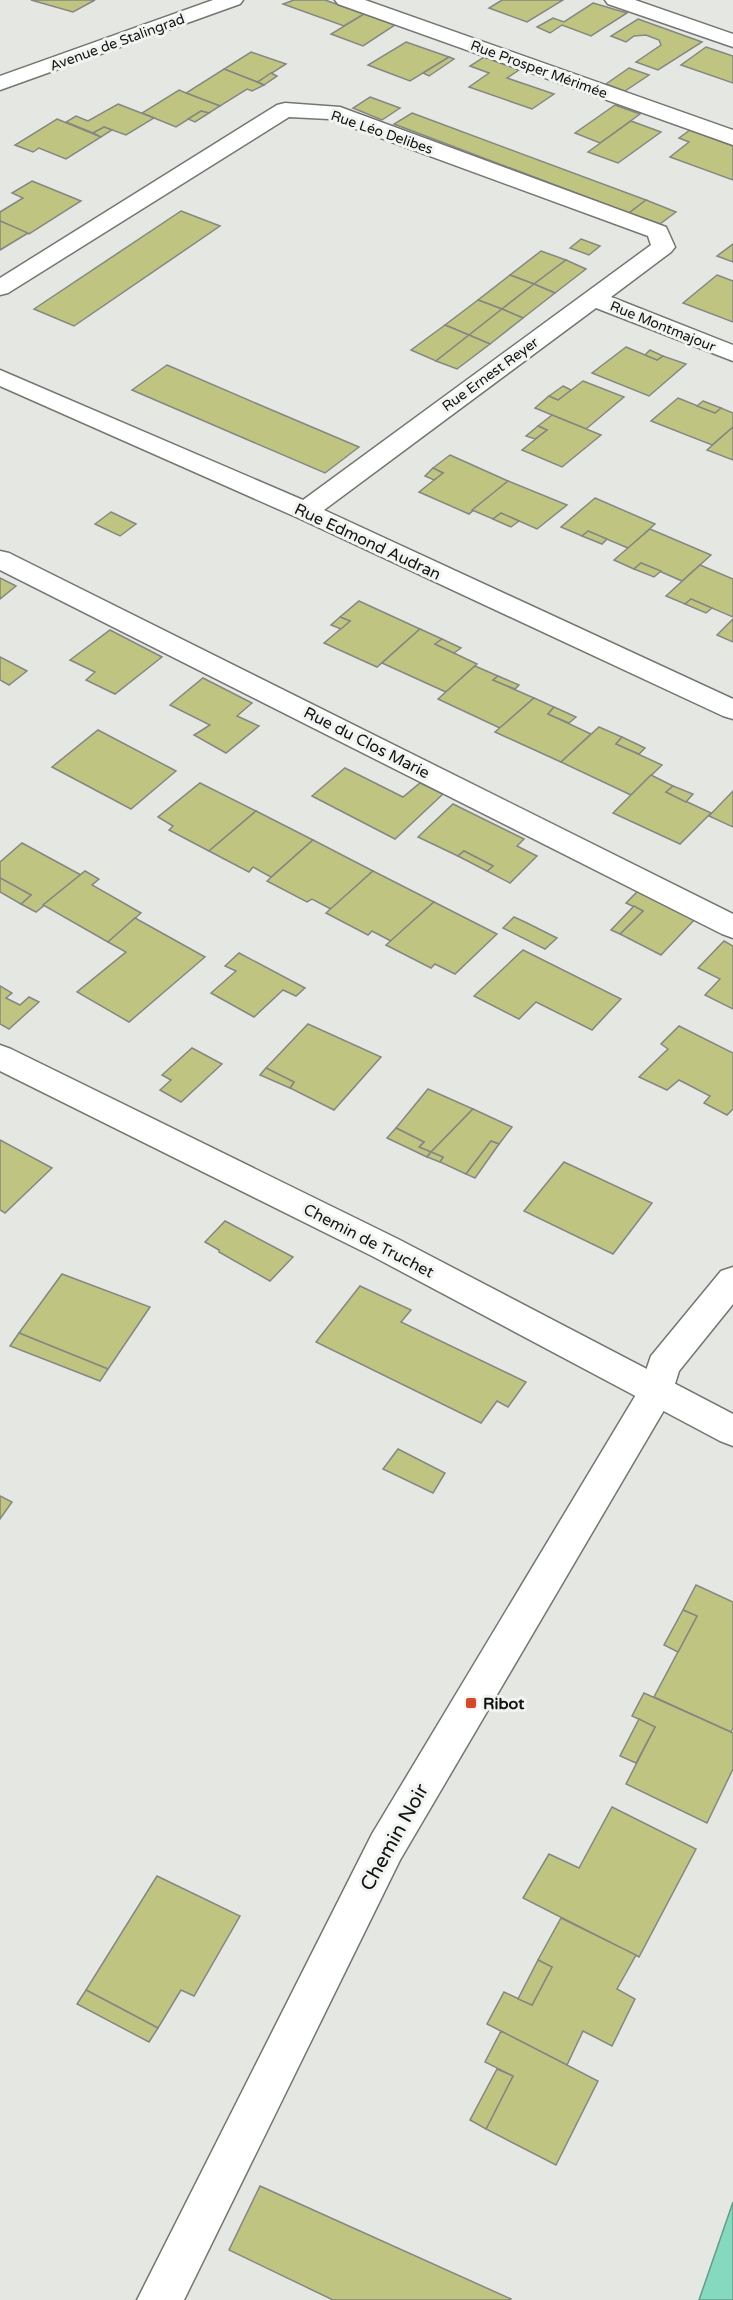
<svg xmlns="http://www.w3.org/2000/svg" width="733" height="2300" viewBox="0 0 733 2300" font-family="'Varela Round',sans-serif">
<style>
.water{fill:#85d9be;stroke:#629d8a;stroke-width:1.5}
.building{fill:#bfc580;stroke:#868782;stroke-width:1.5}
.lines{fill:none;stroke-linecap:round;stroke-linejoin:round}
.street-casing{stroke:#747672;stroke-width:3}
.secondary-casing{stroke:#747672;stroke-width:3}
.street{fill:#fff;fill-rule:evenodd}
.secondary{fill:#fff;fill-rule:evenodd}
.poi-dot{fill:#d44a29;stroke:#f1f4f0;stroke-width:2}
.labels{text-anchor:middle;stroke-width:6;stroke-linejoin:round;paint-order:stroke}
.far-street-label{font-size:14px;fill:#111211;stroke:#f1f4f0}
.street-label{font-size:16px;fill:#111211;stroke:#f1f4f0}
.poi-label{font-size:16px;font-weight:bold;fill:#111211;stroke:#f1f4f0;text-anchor:start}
.near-street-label{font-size:20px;fill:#111211;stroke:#f1f4f0}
</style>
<rect width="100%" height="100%" fill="#e4e7e2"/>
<polygon class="water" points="733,2202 733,2300 699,2300"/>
<g class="building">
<polygon points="31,0 95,0 73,12"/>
<polygon points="325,0 364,14 344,26 283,4 294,0"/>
<polygon points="502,0 563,0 527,22 489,8"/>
<polygon points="593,3 627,13 591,36 562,25 550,33 537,27 553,18 564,22"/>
<polygon points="364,14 395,25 363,46 331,34"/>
<polygon points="638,19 702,42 658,70 636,62 661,45 659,40 646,35 634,36 626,42 611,36"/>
<polygon points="406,42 449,57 410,81 368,65"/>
<polygon points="706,47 733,56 733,83 681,65"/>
<polygon points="251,52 286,64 258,82 224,69"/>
<polygon points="449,57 454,59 429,76 423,73"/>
<polygon points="484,57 519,70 507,78 554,94 532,109 469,87 489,73 470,66"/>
<polygon points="629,68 649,75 625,91 606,84"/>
<polygon points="224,69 264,85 252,91 247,89 220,106 186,93"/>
<polygon points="271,73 277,76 264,85 258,82"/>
<polygon points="179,90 186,93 220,106 209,113 201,111 176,127 142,113"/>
<polygon points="370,97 400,108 382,120 353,108"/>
<polygon points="118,104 154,118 126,135 104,127 93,133 66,122 76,116 88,121"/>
<polygon points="615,105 640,114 600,143 575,133"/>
<polygon points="201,111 209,113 195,122 188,119"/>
<polygon points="412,113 646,200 629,213 394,124"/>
<polygon points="57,119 101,137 66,159 39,148 33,152 15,145"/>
<polygon points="631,121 661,132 618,163 588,152"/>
<polygon points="104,127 112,130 101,137 93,133"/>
<polygon points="690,130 733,146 733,180 670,157 689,142 679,138"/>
<polygon points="32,181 81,201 29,234 0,221 0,212 23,198 12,193"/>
<polygon points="646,200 676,212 660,224 629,213"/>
<polygon points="181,211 220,226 74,326 34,309"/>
<polygon points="0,221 28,233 0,250"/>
<polygon points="581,239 600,246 589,255 570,248"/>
<polygon points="733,244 733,262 717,256"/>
<polygon points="541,251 566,260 534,284 510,275"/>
<polygon points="566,260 586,269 555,293 534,284"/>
<polygon points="510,275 534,284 502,309 478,300"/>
<polygon points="717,275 733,281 733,322 683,303"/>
<polygon points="534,284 555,293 523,318 502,309"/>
<polygon points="478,300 502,309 469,335 445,325"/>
<polygon points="502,309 523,318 490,344 469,335"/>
<polygon points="445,325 469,335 436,361 411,350"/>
<polygon points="469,335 490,344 457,369 436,361"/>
<polygon points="626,347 657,360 663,356 686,364 649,396 592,373"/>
<polygon points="650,350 663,356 657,360 645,355"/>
<polygon points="167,365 260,405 359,447 325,473 132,390"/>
<polygon points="583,381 624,397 586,429 535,408 549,396 558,400"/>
<polygon points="563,386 571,390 558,400 549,396"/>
<polygon points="678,398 715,413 721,408 733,413 733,427 712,445 651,421"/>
<polygon points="703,401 721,408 715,413 697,406"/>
<polygon points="552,415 601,435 562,467 522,450 547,430 538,426"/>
<polygon points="538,426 547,430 535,439 526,436"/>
<polygon points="733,427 733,460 707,450"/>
<polygon points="450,455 508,481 469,514 419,492 443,473 433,468"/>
<polygon points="433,468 443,473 434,480 425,476"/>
<polygon points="508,481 567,505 537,529 501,513 493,519 472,510"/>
<polygon points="595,498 655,524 628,548 588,531 582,536 561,527"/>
<polygon points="111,512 136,524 120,536 95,524"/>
<polygon points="501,513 519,521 511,527 493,519"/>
<polygon points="650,529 711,555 682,581 641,563 634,569 614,560"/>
<polygon points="588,531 607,539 602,544 582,536"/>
<polygon points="641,563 661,571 654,577 634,569"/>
<polygon points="700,565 733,579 733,617 691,599 685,604 666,596"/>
<polygon points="0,578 16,586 0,599"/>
<polygon points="691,599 712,608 706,613 685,604"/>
<polygon points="359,601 420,629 377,667 324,643 350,621 340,617"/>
<polygon points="340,617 350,621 341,629 331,625"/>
<polygon points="733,619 733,642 717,635"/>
<polygon points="420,629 442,639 435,644 477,664 446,692 382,663"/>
<polygon points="110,630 162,657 115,694 86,680 95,672 70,660"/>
<polygon points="442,639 461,648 454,653 435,644"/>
<polygon points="0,657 27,671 9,685 0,680"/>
<polygon points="475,666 498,676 493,680 534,698 500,728 438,699"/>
<polygon points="498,676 519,685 515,689 493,680"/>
<polygon points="203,678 252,703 237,716 259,726 226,753 194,735 210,725 170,705"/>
<polygon points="534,698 554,707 548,714 591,734 561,762 495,732"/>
<polygon points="554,707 576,717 569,723 548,714"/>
<polygon points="599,727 622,737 616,744 662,765 631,795 561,762"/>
<polygon points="98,730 176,771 131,809 52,767"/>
<polygon points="622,737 645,748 639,754 616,744"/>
<polygon points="345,768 403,797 420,783 443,794 395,839 312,796"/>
<polygon points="651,775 673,786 666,792 711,813 680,844 613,813"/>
<polygon points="200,783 256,811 209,851 169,830 173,826 158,817"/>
<polygon points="673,786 693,794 686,802 666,792"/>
<polygon points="733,791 733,827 709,816"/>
<polygon points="453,804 524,839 517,846 537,856 510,883 487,871 493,866 464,851 458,856 418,837"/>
<polygon points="256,811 313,840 271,877 253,867 249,872 209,851"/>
<polygon points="313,840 373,871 331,909 312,899 307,902 267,881"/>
<polygon points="22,843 81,875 36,912 21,904 31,895 0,878 0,862"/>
<polygon points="464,851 493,866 487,871 458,856"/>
<polygon points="85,871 99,879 92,885 141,913 108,942 43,905"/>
<polygon points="373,871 434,902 391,941 372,931 368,935 326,913"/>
<polygon points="0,878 31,895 21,904 0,892"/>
<polygon points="640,889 697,917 661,955 620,934 643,911 626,903"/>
<polygon points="434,902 497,934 455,974 435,964 431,968 386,945"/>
<polygon points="634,906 643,911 620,934 611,930"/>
<polygon points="514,917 525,922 557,938 545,949 503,928"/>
<polygon points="135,918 205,957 129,1022 77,992 126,952 108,942"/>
<polygon points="724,941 733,946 733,1009 705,995 720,979 698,968"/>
<polygon points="523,950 621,999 592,1030 536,1002 519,1019 474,996"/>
<polygon points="239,953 305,988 296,996 283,990 254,1017 211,993 236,971 225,966"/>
<polygon points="0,986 12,993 6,998 20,1005 29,997 39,1002 9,1029 0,1024"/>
<polygon points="308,1024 381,1057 334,1110 290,1088 294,1082 266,1068"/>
<polygon points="679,1026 733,1053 733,1109 727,1115 704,1103 710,1096 679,1080 667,1090 639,1077 668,1049 661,1044"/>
<polygon points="192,1048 222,1064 181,1102 160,1090 171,1080 162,1075"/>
<polygon points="266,1068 294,1082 290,1088 260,1075"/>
<polygon points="428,1089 473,1109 431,1152 419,1147 424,1142 396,1128"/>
<polygon points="473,1109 512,1127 499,1144 491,1141 466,1174 440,1162 443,1157 431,1152"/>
<polygon points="396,1128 424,1142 419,1147 431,1152 427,1157 387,1138"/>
<polygon points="0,1140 52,1168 5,1213 0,1210"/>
<polygon points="491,1141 499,1144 475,1178 466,1174"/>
<polygon points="431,1152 443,1157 440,1162 427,1157"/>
<polygon points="564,1162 652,1203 613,1254 524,1211"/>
<polygon points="225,1221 293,1257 270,1281 219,1252 219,1250 205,1242"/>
<polygon points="62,1274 150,1307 108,1369 19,1333"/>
<polygon points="360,1286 411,1310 401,1322 526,1382 508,1407 497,1401 481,1423 316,1342"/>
<polygon points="19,1333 108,1369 100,1381 10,1346"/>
<polygon points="398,1449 445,1473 433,1493 383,1469"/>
<polygon points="0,1496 12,1502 0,1519"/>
<polygon points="696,1585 733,1602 733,1728 731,1732 654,1697 697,1616 683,1610"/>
<polygon points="683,1610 697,1616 678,1652 664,1645"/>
<polygon points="644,1693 733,1733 733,1769 707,1823 626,1784 655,1727 632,1716"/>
<polygon points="639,1719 655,1727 636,1763 620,1756"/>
<polygon points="612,1807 696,1849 639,1957 523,1898 549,1854 579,1868"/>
<polygon points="157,1876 240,1916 194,1996 181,1990 158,2028 86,1990"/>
<polygon points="561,1918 636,1955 617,1989 635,1999 612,2046 583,2031 567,2065 487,2024 504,1992 532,2005 552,1967 538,1960"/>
<polygon points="538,1960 552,1967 532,2005 518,1999"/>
<polygon points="86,1990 158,2028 149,2042 77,2004"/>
<polygon points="501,2031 598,2081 556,2165 486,2129 513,2076 485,2062"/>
<polygon points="497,2069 513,2076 486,2129 470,2120"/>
<polygon points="260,2186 511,2299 510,2300 333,2300 229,2250"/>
</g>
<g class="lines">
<defs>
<g id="street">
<polygon points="335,0 365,0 733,130 733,145 338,4"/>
<polygon points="605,0 635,0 733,34 733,47 608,4"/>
<polygon points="285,103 340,107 666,227 675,247 671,252 611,297 733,345 733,361 596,308 324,510 733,699 733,719 723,716 296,517 0,386 0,370 303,500 651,245 648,236 329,119 289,117 8,293 0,295 0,278 277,105"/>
<polygon points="0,551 9,553 733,914 733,938 722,934 0,570"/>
<polygon points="733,1267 733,1304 679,1371 670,1400 400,1860 184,2300 137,2300 372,1834 640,1388 651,1356 721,1271"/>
</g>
<g id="secondary">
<polygon points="213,0 243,0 240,4 0,90 0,76"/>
<polygon points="0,1045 11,1049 398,1239 733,1414 733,1446 720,1441 374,1257 0,1071"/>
</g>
</defs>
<use href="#street" class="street-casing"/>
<use href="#secondary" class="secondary-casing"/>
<use href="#street" class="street"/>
<use href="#secondary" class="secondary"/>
</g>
<rect class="poi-dot" x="465" y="1697" width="12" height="12" rx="3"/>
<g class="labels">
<g class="far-street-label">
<text transform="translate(117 42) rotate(-20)" y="5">Avenue de Stalingrad</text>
<text transform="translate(539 69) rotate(20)" y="5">Rue Prosper Mérimée</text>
<text transform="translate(382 132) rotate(19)" y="5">Rue Léo Delibes</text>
<text transform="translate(663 326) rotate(22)" y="5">Rue Montmajour</text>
<text transform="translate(490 374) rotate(-36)" y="5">Rue Ernest Reyer</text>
</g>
<g class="street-label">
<text transform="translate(368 541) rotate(25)" y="6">Rue Edmond Audran</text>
<text transform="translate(367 742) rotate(27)" y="6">Rue du Clos Marie</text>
<text transform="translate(369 1240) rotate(27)" y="6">Chemin de Truchet</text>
</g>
<g class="poi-label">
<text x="483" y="1709">Ribot</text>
</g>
<g class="near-street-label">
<text transform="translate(394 1837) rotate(-61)" y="7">Chemin Noir</text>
</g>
</g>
</svg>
